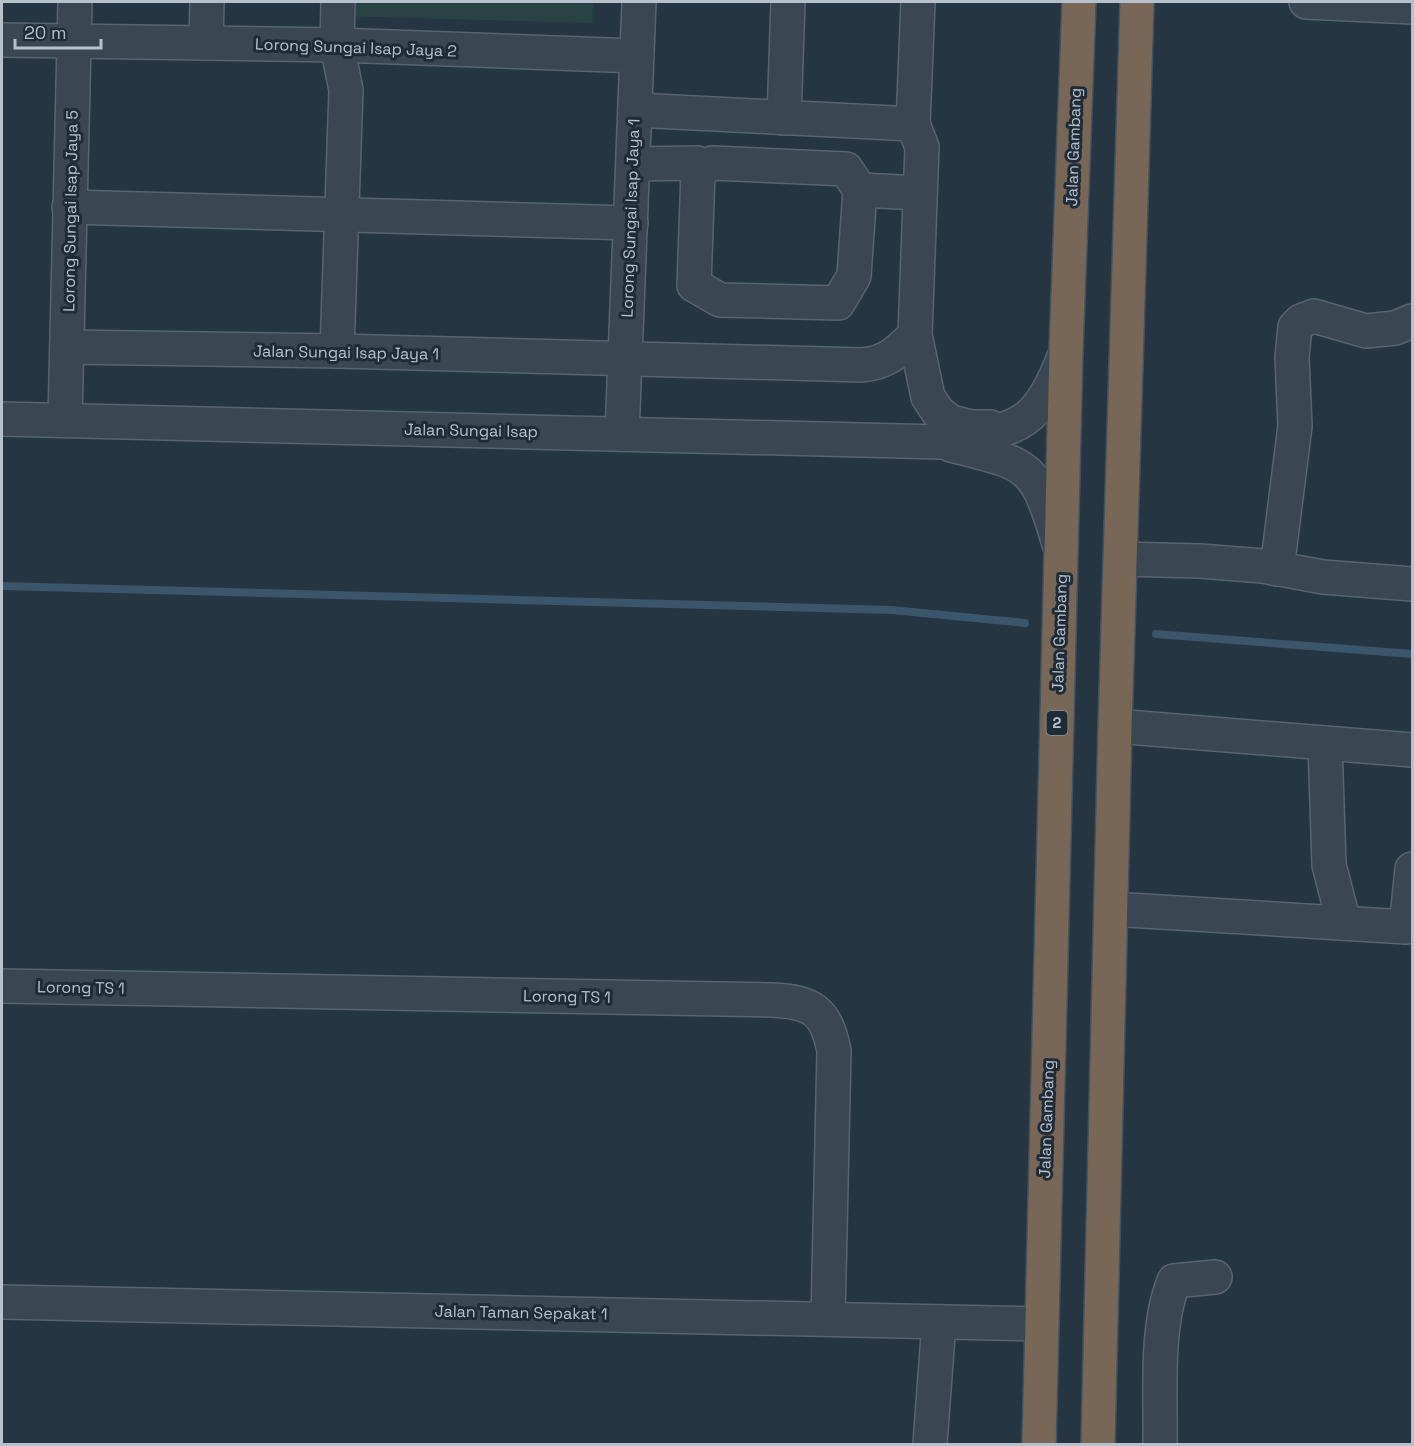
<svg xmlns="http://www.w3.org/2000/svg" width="1414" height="1446" viewBox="0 0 1414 1446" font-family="'Space Grotesk',sans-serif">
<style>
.green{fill:#284343}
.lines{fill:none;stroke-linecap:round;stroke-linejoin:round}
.stream{stroke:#3b556b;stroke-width:8}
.minor-casing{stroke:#58646f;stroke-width:36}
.highway-casing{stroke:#45515c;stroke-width:36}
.minor{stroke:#3a4752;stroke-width:33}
.highway{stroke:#786757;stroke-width:33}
.labels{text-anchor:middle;stroke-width:6;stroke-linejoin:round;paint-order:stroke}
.shield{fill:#1f2c37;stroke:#89949f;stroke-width:1.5}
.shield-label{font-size:15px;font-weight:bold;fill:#b7c1cc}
.street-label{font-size:16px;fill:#b7c1cc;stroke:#1f2c37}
</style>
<rect width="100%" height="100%" fill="#263542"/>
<polygon class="green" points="336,2 593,2 593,23 336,16"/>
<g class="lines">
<g class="stream">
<polyline points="2,586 892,610 1025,623"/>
<polyline points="1156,634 1412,654"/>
</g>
<defs>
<g id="minor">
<polyline points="918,2 913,124 922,147 915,335 928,397 938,412 951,422 971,427 990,427"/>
<polyline points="1306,2 1412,7"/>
<polyline points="2,40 337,45 637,56"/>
<polyline points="206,43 207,2"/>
<polyline points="635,110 913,124"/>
<polyline points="784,118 788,2"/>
<polygon points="712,163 846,169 860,190 854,276 838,303 720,300 694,285 698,172"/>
<polyline points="633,164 697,163 703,169"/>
<polyline points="860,190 920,193"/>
<polyline points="69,207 631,223"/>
<path d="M 67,347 L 337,351 L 862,365 C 886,363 898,352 915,335"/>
<polyline points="337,351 346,90 337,45 338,2"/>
<path d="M 2,419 L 941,442 C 1020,428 1035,431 1066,352"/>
<polyline points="65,420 75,2"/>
<polyline points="622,434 639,2"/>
<path d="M 951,445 C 1031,465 1035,463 1059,544"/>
<polyline points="1120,559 1200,561 1263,566 1323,577 1412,584"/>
<polyline points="1277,569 1295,426 1292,357 1295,327 1301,321 1314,316 1366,331 1395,328 1412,321"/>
<polyline points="1115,726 1412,750"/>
<polyline points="1325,743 1329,865 1344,923"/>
<polyline points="1111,909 1406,927 1412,869"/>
<path d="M 2,986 L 772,1000 C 812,1002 826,1010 834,1051 L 828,1319"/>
<polyline points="2,1302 1041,1324"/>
<polyline points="930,1444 939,1322"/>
<path d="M 1160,1444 C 1161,1394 1155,1328 1174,1281 L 1215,1277"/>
</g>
<g id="highway">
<polyline points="1039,1444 1066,351 1079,2"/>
<polyline points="1098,1444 1115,726 1137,2"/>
</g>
</defs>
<use href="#minor" class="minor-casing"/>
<use href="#highway" class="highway-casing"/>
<use href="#minor" class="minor"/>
<use href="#highway" class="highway"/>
</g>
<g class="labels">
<rect class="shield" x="1046.5" y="711" width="21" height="24" rx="4.5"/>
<g class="shield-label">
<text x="1057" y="728">2</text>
</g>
<g class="street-label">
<text transform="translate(356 47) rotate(2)" y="6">Lorong Sungai Isap Jaya 2</text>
<text transform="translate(1073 147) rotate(-88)" y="6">Jalan Gambang</text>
<text transform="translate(70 211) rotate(-89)" y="6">Lorong Sungai Isap Jaya 5</text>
<text transform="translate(630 218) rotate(-88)" y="6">Lorong Sungai Isap Jaya 1</text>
<text transform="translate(346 352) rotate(1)" y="6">Jalan Sungai Isap Jaya 1</text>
<text transform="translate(471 430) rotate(1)" y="6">Jalan Sungai Isap</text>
<text transform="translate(1059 633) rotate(-88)" y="6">Jalan Gambang</text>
<text transform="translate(81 987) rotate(1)" y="6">Lorong TS 1</text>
<text transform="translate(567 996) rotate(1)" y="6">Lorong TS 1</text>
<text transform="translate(1046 1119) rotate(-88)" y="6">Jalan Gambang</text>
<text transform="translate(521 1312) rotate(1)" y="6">Jalan Taman Sepakat 1</text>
</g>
</g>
<rect width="1414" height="1446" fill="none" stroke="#b7c1cc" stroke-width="6"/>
<path d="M15 39v9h86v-9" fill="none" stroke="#b7c1cc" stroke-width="3"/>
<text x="24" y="39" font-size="18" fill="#b7c1cc" stroke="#1f2c37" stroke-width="4.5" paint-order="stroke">20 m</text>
</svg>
